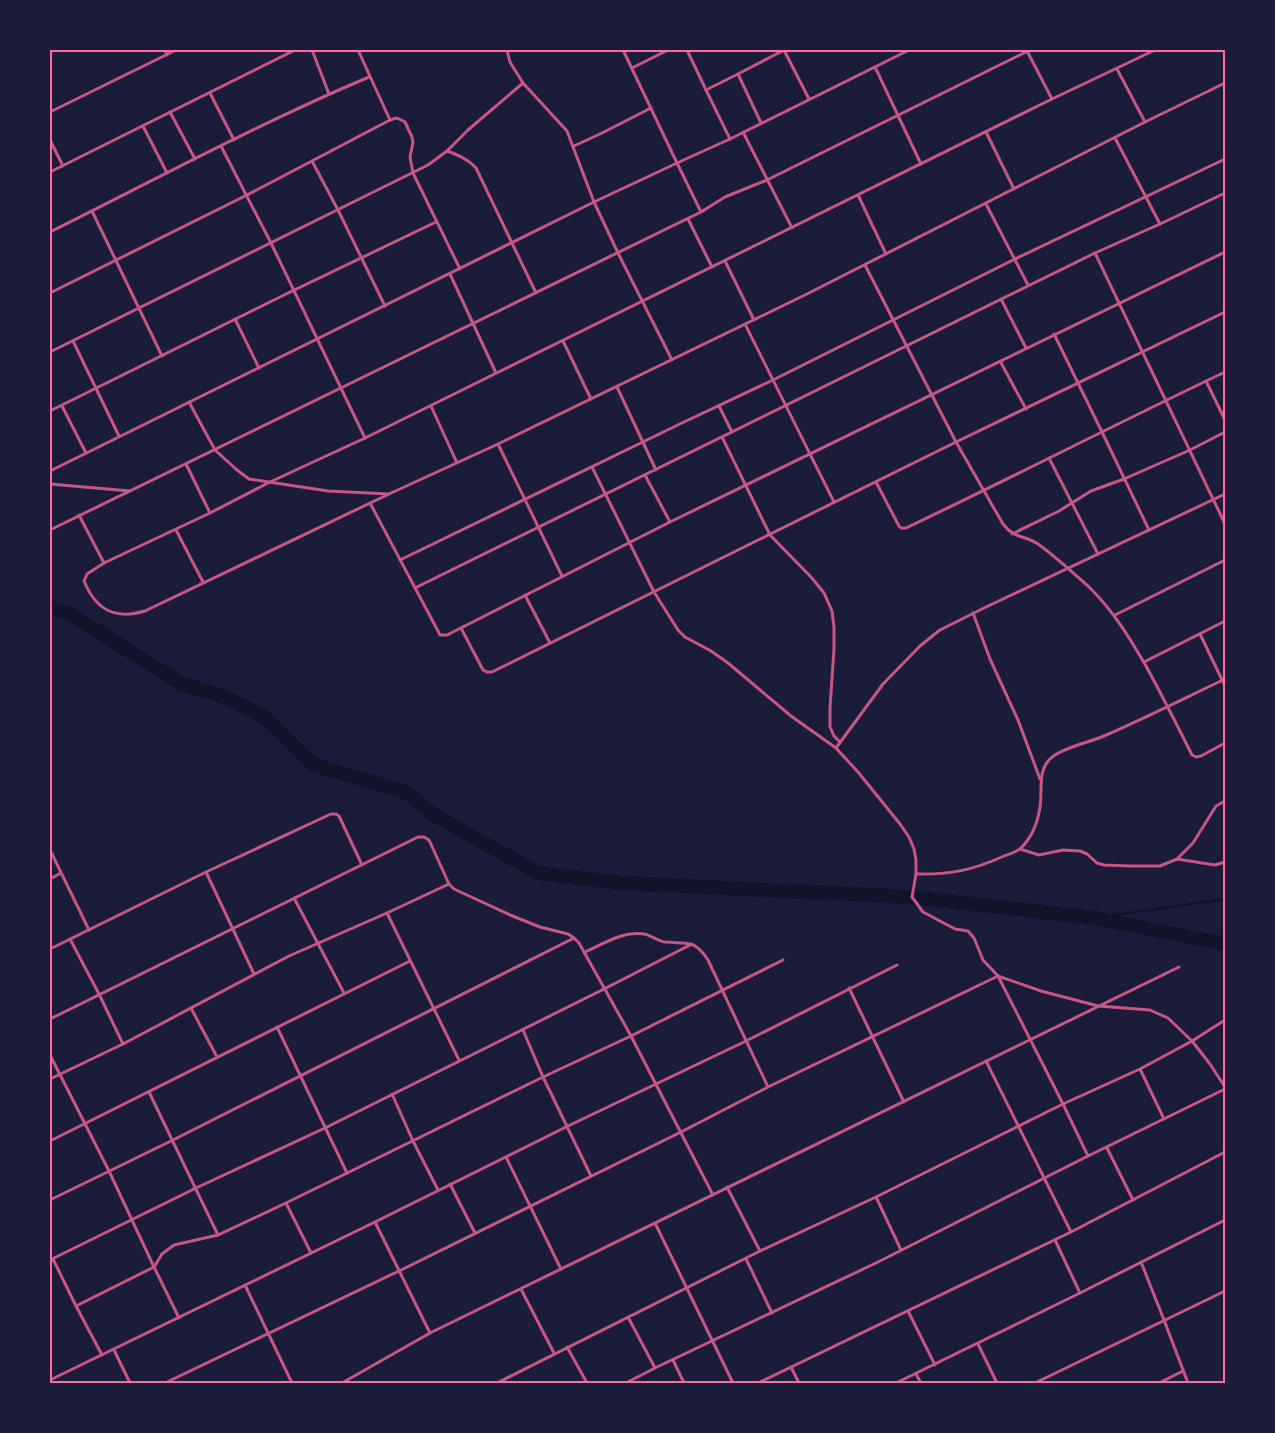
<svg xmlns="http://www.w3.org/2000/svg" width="1275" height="1433" viewBox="0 0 1275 1433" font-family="Raleway,sans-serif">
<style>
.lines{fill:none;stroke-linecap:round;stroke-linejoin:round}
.stream{stroke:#12122b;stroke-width:2.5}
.river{stroke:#12122b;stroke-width:14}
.minor{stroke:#c65784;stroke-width:3}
.neatline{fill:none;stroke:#ff6b9d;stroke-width:2}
</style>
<rect width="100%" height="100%" fill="#1b1b3a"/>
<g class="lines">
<polyline class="stream" points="1094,918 1225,899"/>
<polyline class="river" points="50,607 72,615 182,684 223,696 263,716 314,765 408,793 432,814 538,873 621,883 912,897 1094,918 1225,944"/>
<g class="minor">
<polyline points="165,50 167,55"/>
<polyline points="312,50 329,94"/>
<polyline points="358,50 390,120"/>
<polyline points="507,50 510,62 523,83 567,131 594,202 618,253 672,360"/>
<polyline points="687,50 706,90"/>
<polyline points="784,50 809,99"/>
<polyline points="1027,51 1052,99"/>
<polyline points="875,67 921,164"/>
<polyline points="632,68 668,50"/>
<polyline points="1117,69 1145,122"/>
<polyline points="738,74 784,50"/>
<polyline points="210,93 234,140"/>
<polyline points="50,112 176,50"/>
<polyline points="170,112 195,159"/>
<polyline points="761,123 738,74 706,90 730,139 677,163 701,212 725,197 767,180 1030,50"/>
<polyline points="143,126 167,173"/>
<polyline points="743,132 792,228"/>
<polyline points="986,132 1014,189"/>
<polyline points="1115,138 1160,224"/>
<polyline points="730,139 909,50"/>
<polyline points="50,140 63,166"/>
<polyline points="221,146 271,243 365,438"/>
<polyline points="574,146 602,133 651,108"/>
<path d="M 447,151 C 458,155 468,159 476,168 L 536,293"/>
<polyline points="312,161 338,210 385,306"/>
<polyline points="50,172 295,50"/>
<polyline points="858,195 886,254"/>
<polyline points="986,204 1028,285"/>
<polyline points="92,211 162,356"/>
<polyline points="688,219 712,267"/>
<path d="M 50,232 C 156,179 260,123 369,77"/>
<polyline points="1095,253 1225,524"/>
<polyline points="725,261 754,320"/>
<path d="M 865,265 L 956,442 L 1003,524 C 1014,539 1025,535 1038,544 C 1056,557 1072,572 1088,586 C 1113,610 1129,637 1146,666 C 1162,695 1177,725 1192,755 L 1196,757 L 1201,756 L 1225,743"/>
<polyline points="450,274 496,373"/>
<polyline points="50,293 247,195 390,120 397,118 405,122 412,137 413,142 410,157 413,173 460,269"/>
<polyline points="1001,299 1026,348"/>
<polyline points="235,319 259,368"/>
<polyline points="745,324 834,502"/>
<polyline points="1054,334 1102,432 1149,530"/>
<polyline points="73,341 119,436"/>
<polyline points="563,341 591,399"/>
<polyline points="50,352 428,165 447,151 468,130 523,83"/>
<polyline points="1000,361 1026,409"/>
<polyline points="1206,381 1225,420"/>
<polyline points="617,387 656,470"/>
<polyline points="189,402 215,450 237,470 249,479 328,491 389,494 498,444 807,294 1145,122 1225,83"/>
<polyline points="62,406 86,453"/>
<polyline points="431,406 457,463"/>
<polyline points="719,406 732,432"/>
<polyline points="50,411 284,295 436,222"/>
<polyline points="722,437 770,535 811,577 824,593 832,611 834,627 834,649 830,708 830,727 834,736 840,742"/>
<polyline points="498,444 562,576"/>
<polyline points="1049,458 1098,554"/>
<polyline points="186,464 210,513"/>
<polyline points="592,467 654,592 678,630 685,637 711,651 728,663 791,716 836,748 858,772 900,824 909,837 914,849 916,860 916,874 912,897 923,912 955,929 968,931 974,938 983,960 998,976 1041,991 1098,1006 1150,1010 1168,1018 1192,1041 1210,1064 1225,1087"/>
<polyline points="50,471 594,202 677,163 623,50"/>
<polyline points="645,475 670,522"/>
<path d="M 876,482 L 899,526 L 901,528 L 906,528 C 1013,477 1118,423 1225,372"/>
<polyline points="50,484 130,491"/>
<path d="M 389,494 L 145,611 C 115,620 96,610 84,581 L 87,574 L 104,563 L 210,513 L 270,482 L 365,438 L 1052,99 L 1155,50"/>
<polyline points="370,503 439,633 440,635 447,635 670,522 1225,252"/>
<polyline points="79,515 104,563"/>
<polyline points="50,530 701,212"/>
<polyline points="176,530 203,582"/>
<polyline points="1012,534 1059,511 1091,491 1124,479 1190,450 1225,432"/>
<polyline points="400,560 684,422 773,380 1015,259 1225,159"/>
<polyline points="415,588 1095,253 1160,224 1225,193"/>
<polyline points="525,595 550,643"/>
<polyline points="973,613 990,659 1018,720 1040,779"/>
<polyline points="1115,615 1225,560"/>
<polyline points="461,628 483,670 487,672 492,672 956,442 1225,312"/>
<polyline points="1200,634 1225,686"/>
<polyline points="1144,662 1225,621"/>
<polyline points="836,748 883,684 920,646 940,630 986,607 1225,494"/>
<polyline points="1020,849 1039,855 1063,850 1080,851 1087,854 1097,863 1104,865 1130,866 1160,866 1177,859 1193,843 1216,806 1225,801"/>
<polyline points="50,850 89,930"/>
<polyline points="1177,859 1215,865 1225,862"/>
<polyline points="206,872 254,974"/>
<path d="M 916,874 C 950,875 973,870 1004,856 C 1009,854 1017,852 1021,848 C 1032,837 1038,821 1040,807 C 1043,788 1036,767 1055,755 C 1067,747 1090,742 1104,736 C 1145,718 1185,698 1225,679"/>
<polyline points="50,879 61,873"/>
<polyline points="294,898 344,993"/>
<polyline points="387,913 459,1060"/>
<polyline points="70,939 99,994 123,1044"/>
<polyline points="50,949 206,872 331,814 336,814 339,816 362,865"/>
<path d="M 585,952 C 603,944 623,931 644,934 C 651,935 657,941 665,942 C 688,944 694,939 708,960 L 768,1087"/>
<polyline points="849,988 904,1102"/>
<polyline points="191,1008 217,1057"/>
<polyline points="50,1019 418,837 424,837 429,840 449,884 454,889 510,915 540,927 568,934 574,938 579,943 631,1036 713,1195"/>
<polyline points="277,1027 347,1173"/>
<polyline points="523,1030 543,1077 591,1176"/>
<polyline points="50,1055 109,1171 154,1267 179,1318"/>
<polyline points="986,1061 1071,1232"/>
<polyline points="1140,1069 1164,1119"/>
<polyline points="50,1079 123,1044 289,956 387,913 449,884"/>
<polyline points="149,1092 218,1235"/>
<polyline points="392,1094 413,1141 438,1190"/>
<polyline points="50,1141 410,961"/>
<polyline points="1107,1148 1133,1200"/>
<polyline points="506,1157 561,1269"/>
<polyline points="450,1184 475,1233"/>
<polyline points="727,1187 760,1251"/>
<polyline points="876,1197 901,1250"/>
<polyline points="50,1200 173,1140 574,938"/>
<polyline points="286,1203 311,1253"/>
<polyline points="375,1222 430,1333"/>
<polyline points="655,1223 733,1383"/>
<polyline points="1055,1240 1080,1293"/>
<polyline points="53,1259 76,1306 102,1355"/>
<polyline points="746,1259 772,1313"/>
<polyline points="50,1260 196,1188 325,1128 606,988 692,944"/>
<polyline points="1141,1262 1164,1320 1188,1383"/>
<polyline points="245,1285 292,1383"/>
<polyline points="521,1289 554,1353"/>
<polyline points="76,1306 154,1267 162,1254 174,1245 218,1235 286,1203 543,1077 631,1036 783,960"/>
<polyline points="908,1311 935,1365"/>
<polyline points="628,1317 655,1368"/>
<polyline points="978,1344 997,1383"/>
<polyline points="567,1347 587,1383"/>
<polyline points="114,1350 130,1383"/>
<polyline points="673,1360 684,1383"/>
<polyline points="791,1367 799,1383"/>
<polyline points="916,1374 921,1383"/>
<polyline points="50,1380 375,1222 568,1126 746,1041 897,965"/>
<polyline points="165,1383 399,1271 681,1132 768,1087 998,976 1063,1104 1088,1156"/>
<polyline points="342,1383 430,1333 1179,967"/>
<polyline points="497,1383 760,1251 876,1197 1063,1104 1140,1069 1192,1041 1225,1020"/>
<polyline points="626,1383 655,1368 878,1262 1088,1156 1225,1089"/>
<polyline points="758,1383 1071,1232 1225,1152"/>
<polyline points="896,1383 1080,1293 1225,1220"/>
<polyline points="1035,1383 1225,1291"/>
<polyline points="1159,1383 1183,1371"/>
</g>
</g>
<rect width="1275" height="1433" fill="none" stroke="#1b1b3a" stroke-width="102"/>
<rect x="51" y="51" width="1173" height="1331" class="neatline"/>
</svg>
